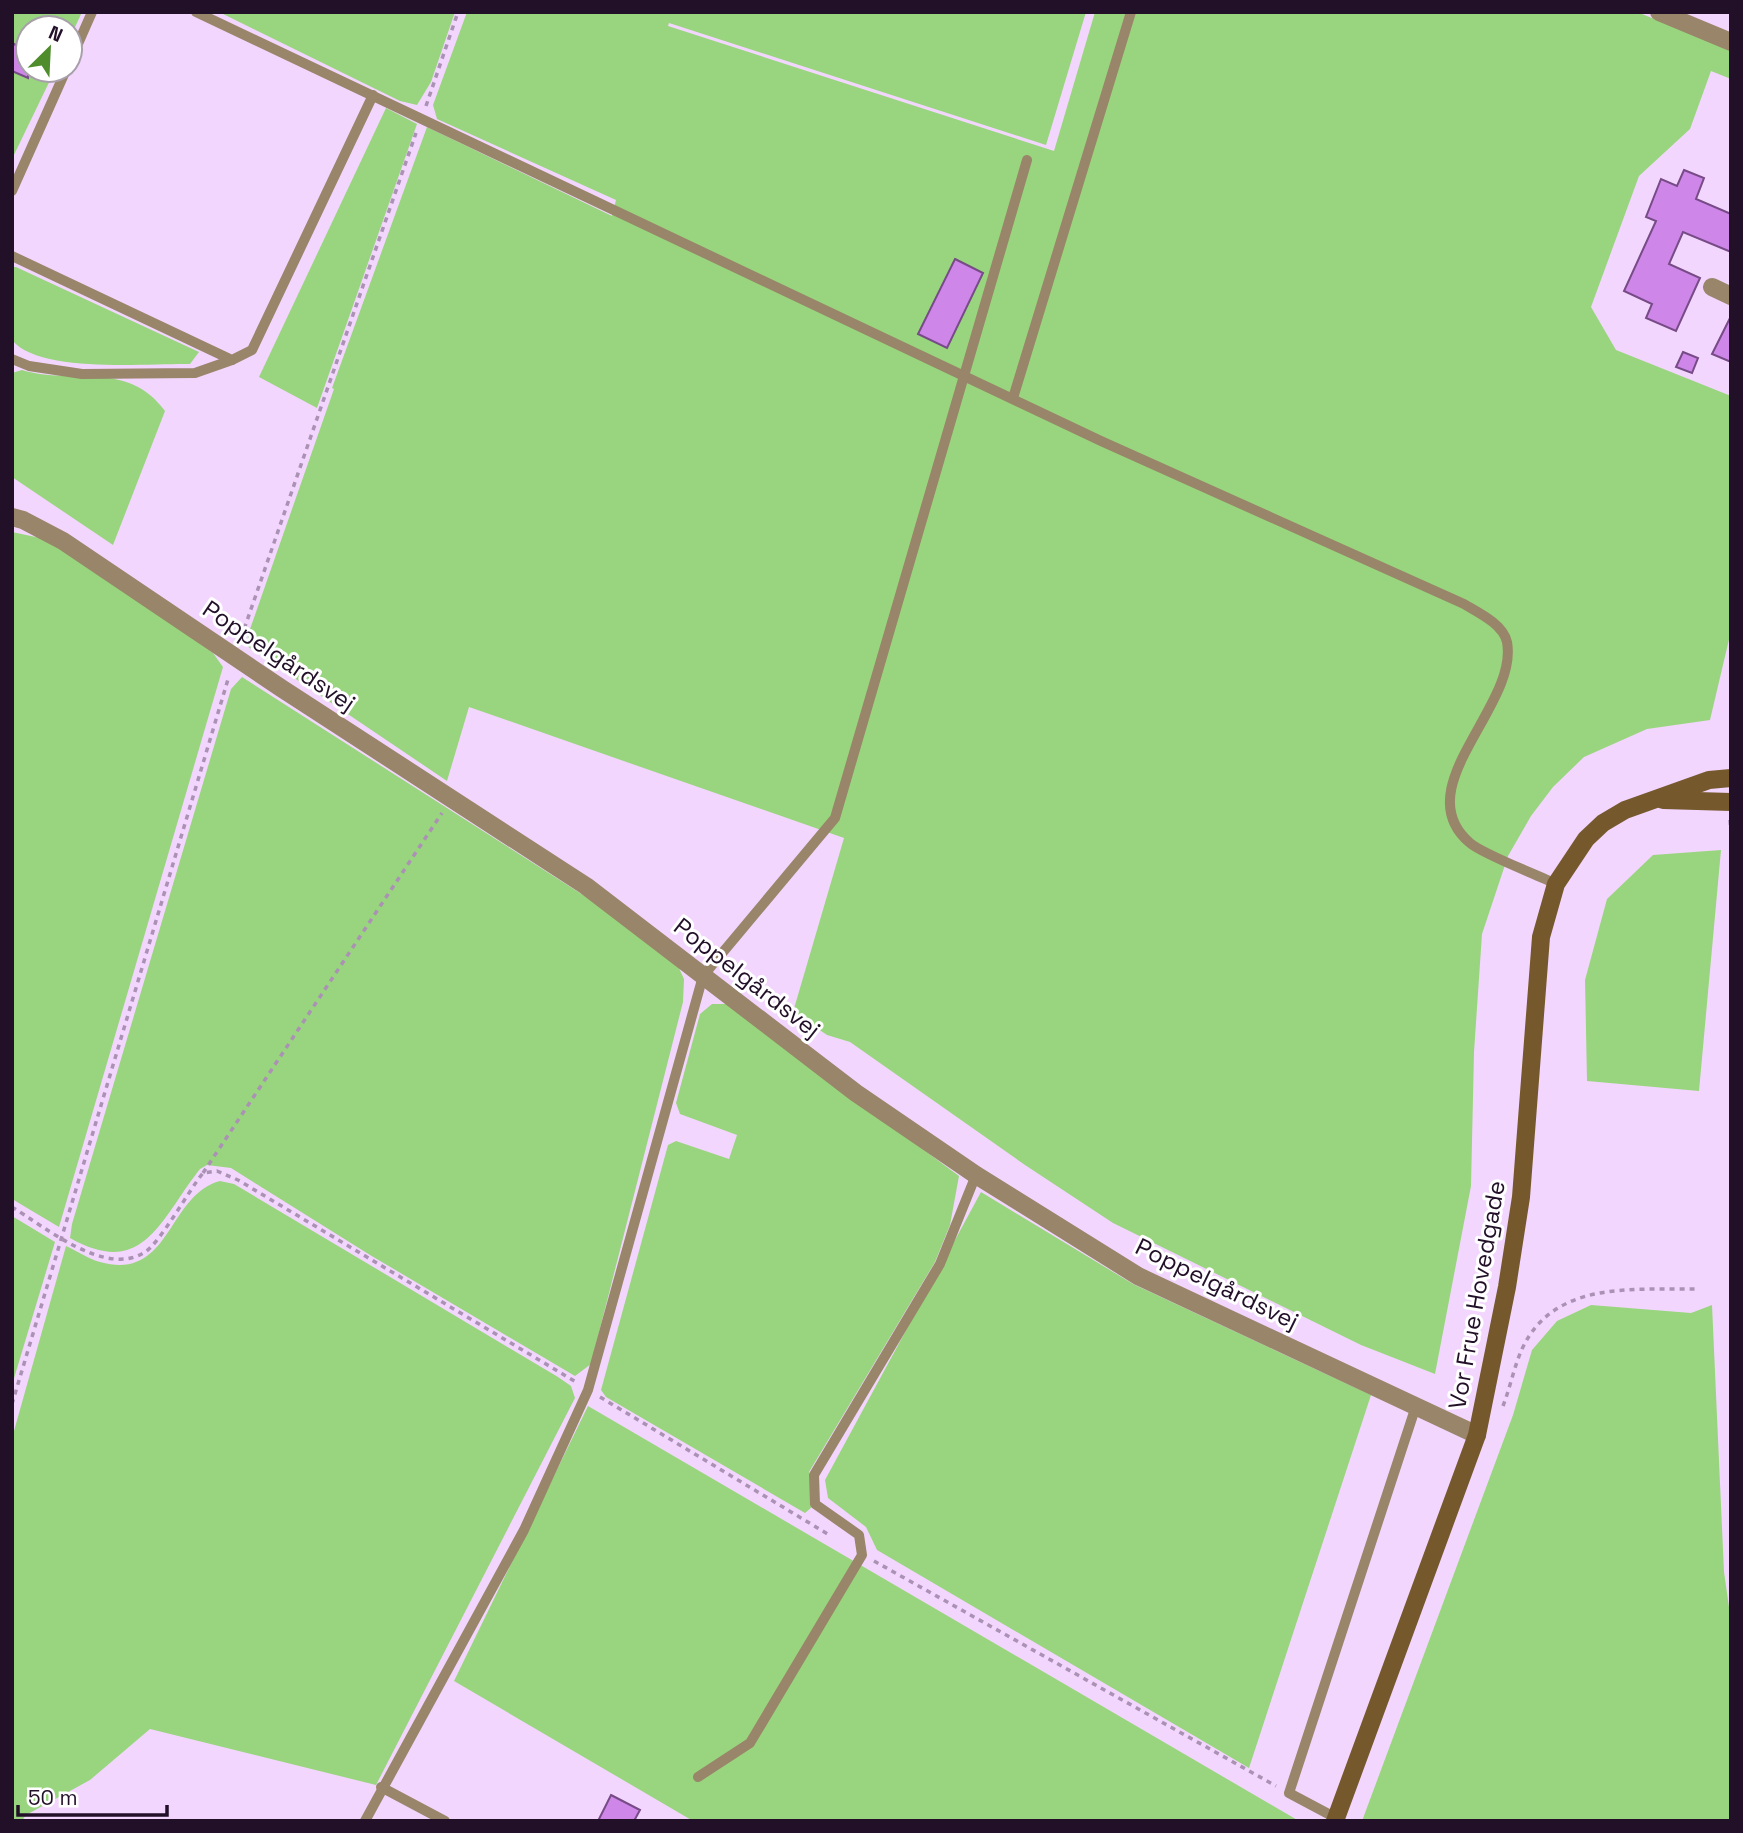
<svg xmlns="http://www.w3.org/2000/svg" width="1743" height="1833" font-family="'Space Grotesk',sans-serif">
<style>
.green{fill:#99d57e}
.building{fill:#ce86e9;stroke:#764b86;stroke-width:2}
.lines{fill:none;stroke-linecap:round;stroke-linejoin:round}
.path{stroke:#ab92b5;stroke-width:3.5;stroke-dasharray:5 5;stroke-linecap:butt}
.lane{stroke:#998569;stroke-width:10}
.street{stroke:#998569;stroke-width:18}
.secondary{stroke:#75592d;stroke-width:18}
.labels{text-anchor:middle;stroke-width:6;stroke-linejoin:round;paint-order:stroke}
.street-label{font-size:24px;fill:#221029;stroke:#fff}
</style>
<rect width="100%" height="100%" fill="#f3d6fe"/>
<g class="green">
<path d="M12,12H82L70,38V28H28V70H55L12,159Z"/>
<path d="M219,12H455L431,82L417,105L400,101Z"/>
<path d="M467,12H1086L1046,145L669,23L668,26L1054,151L1095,12H1637L1731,50V79L1711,71L1690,129L1639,176L1591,307L1616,350L1731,396V631L1710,720L1647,729L1584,757L1553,787L1531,816L1508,856L1482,934L1474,1052L1471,1186L1435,1374L1361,1345L1113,1223L1025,1165L850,1042L827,1035L793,1012L844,838L469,707L447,781L247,646L249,632L334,389L332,388L427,127L612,216L616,200L437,119L433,105Z"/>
<path d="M386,108L417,124L317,408L259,377Z"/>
<path d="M12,267H16L199,352L190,364C149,363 39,374 12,340Z"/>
<path d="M22,370C75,386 127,359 165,411L113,545L12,477V373Z"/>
<path d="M12,532L45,539L65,548L213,653L223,667L59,1227L12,1199Z"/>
<path d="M242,677L619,918L678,966L684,979L683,1002L591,1364L575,1376L370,1255L231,1168L207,1165L200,1169C161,1218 144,1280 70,1238L72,1224L231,689Z"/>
<path d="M1721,850L1699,1091L1587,1081L1585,980L1607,899L1653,855Z"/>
<path d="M712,1004H727L959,1176L950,1225L935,1262L809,1472L812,1507L805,1513L606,1397L601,1390L668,1145L676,1141L729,1159L737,1135L680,1114L676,1103L700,1014Z"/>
<path d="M220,1181L234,1184L558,1377L571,1386L575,1398L376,1785L150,1729L90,1780L26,1815L22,1821H12V1438L66,1246C77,1251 89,1259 100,1262C171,1282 167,1195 220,1181Z"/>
<path d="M981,1192L1133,1284L1371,1395L1249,1768L877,1550L866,1527L828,1498L825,1480Z"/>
<path d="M12,1216L55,1242L12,1385Z"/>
<path d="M1591,1305L1691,1313L1712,1305L1724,1572L1731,1621V1821H1362L1513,1415L1532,1350L1557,1321Z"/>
<path d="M588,1406L1299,1821H693L454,1681Z"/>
</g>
<g class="building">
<path d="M12,43L28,51V78L12,71Z"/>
<path d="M1684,170L1704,178L1696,199L1731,214V252L1683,232L1669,264L1700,278L1676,331L1646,318L1652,304L1624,291L1656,221L1646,217L1661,179L1677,186Z"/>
<path d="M955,259L983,273L947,348L918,334Z"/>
<path d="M1731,316V362L1712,354Z"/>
<path d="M1683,352L1698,358L1692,373L1676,367Z"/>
<path d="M611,1795L640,1810L634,1821H598Z"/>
</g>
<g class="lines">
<g class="path">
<path d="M426,106L458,12"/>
<path d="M241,638L416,133"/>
<path d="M1730,820L1731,834"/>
<path d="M203,1173L442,813"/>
<path d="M12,1207C45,1227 106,1278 145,1252C160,1243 189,1190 203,1173L217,1171L238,1180L576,1382"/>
<path d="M600,1397L831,1536"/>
<path d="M12,1404L229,676"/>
<path d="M1503,1406C1510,1388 1514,1367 1522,1349C1554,1280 1633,1290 1696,1289"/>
<path d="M874,1561L1276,1786"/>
</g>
<g class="lane">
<path d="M196,12L1101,441L1464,604C1479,613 1503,624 1507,642C1519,706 1405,788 1470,843C1484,855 1536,874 1556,884"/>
<path d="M70,62L92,12"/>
<path d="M12,191L66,70"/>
<path d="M12,256L232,360L252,350L373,95"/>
<path d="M12,359L29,366L82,374L195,373L232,360"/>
<path d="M1013,398L1131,12"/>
<path d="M698,1777L750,1743L862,1555L859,1535L815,1504L814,1475L940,1264L976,1175"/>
<path d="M381,1787L445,1821"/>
<path d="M1336,1818L1289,1793L1416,1406"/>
<path d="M365,1821L524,1530L588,1390L703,976L835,818L1027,160"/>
</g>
<g class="street">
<path d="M1659,12L1731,42"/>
<path d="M1712,287L1731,296"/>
<path d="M12,517L23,520L63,541L281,688L586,886L856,1093L976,1175L1138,1276L1477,1435"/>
</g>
<g class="secondary">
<path d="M1663,800L1731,802"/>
<path d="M1335,1821L1477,1435L1507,1287L1521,1197L1541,937L1556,884L1586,839L1603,823L1625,810L1709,780L1731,778"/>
</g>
</g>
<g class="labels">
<g class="street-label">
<text transform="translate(279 656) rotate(34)" y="8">Poppelgårdsvej</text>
<text transform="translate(747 978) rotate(38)" y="8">Poppelgårdsvej</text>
<text transform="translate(1217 1284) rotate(26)" y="8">Poppelgårdsvej</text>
<text transform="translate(1477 1295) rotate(-80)" y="8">Vor Frue Hovedgade</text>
</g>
</g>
<rect width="1743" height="1833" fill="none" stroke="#221029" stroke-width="28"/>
<g transform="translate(49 49) rotate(24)"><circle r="33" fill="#ffffff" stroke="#a79fa9" stroke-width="2"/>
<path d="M0-5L12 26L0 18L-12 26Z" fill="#4e8c2c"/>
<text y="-10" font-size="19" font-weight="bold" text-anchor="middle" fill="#221029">N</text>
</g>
<path d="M18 1805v10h149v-10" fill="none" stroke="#221029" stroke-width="3.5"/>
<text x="28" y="1805" font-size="21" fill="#221029" stroke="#ffffff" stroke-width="5" paint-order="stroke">50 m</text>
</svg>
